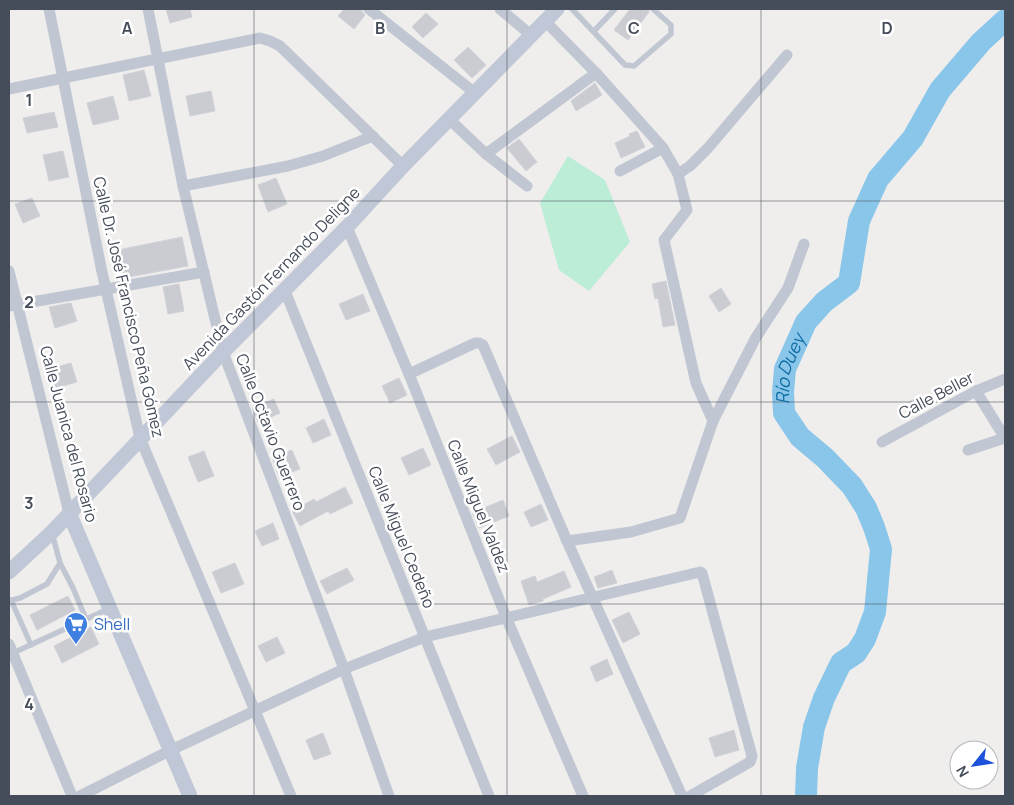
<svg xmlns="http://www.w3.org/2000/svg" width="1014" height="805" font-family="Manrope,sans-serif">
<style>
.green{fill:#bcedd7}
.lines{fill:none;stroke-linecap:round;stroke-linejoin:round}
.river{stroke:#8ac6e9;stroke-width:22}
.building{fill:#caccd2;stroke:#d1d2d9}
.lane{stroke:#c1c7d2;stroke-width:5.5}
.street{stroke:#c1c7d2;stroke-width:11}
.secondary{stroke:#c0c7d6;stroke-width:15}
.grid{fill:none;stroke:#464d5a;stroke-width:1;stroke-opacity:0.55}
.labels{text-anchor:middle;stroke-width:5;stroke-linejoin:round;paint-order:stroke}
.street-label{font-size:16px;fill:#464d5a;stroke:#fff}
.shop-label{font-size:16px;fill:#366cbe;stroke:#fff;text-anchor:start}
.water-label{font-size:18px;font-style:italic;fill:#0f6da4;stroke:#fff}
.grid-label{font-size:16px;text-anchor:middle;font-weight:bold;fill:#464d5a;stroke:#fff;stroke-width:5;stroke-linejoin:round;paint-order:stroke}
</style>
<rect width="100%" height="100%" fill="#f0eeed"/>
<path class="green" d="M568,156L605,180L630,242L589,291L559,270L540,203Z"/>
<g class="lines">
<path class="river" id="s1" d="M806,796L807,768L814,727L824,698L841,663L856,653L865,639L875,612L881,549L874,527L866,508L852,486L825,458L800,437L784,413L783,392L785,369L806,322L824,302L849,283L859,221L878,179L913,138L940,90L981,42L1005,20"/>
</g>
<g class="building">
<path d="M166,9H190L192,17L170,23Z"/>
<path d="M344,9H360L365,15L354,29L338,16Z"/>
<path d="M630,9H648L649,12L628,40L614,30Z"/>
<path d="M426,13L438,24L423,38L412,27Z"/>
<path d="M468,47L486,65L472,78L454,60Z"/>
<path d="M144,70L151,96L129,101L123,75Z"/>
<path d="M595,83L602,95L576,111L571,101Z"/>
<path d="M211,91L215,111L190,116L186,96Z"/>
<path d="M113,96L119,119L93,125L87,103Z"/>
<path d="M54,112L58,127L27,133L23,118Z"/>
<path d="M637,131L645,147L621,158L615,143L630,136L629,134Z"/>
<path d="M519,139L537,162L526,171L507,148Z"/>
<path d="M63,151L69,177L49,181L43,155Z"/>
<path d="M276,178L287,204L268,212L258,185Z"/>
<path d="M32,198L40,216L23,223L15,204Z"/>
<path d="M182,237L188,266L123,278L118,250Z"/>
<path d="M666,281L675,325L663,327L658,298L655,299L652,284Z"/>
<path d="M179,284L184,311L168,314L163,287Z"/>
<path d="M721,288L731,304L719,312L709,296Z"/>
<path d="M363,294L370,311L346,320L339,304Z"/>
<path d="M71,303L77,321L55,328L49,307Z"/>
<path d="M71,363L77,382L56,388L50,369Z"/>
<path d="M399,378L407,395L390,403L382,386Z"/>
<path d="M922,395L927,403L914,410L909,402Z"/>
<path d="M274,399L280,413L258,423L252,408Z"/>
<path d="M324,419L331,435L313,443L306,428Z"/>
<path d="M512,436L520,452L496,465L487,449Z"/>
<path d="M423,448L431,465L409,475L401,458Z"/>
<path d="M292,450L300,469L279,477L272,458Z"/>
<path d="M204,451L214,476L198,482L188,457Z"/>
<path d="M345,487L353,503L330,514L328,511L300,526L292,511L314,499L316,502Z"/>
<path d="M503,500L509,516L479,528L472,513Z"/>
<path d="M541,504L548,520L531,527L524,512Z"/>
<path d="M273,523L279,539L262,546L255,531Z"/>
<path d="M235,563L244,584L221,593L212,572Z"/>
<path d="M347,568L354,580L327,594L320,581Z"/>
<path d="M612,570L617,583L598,588L594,577Z"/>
<path d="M564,571L571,587L543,599V601L529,605L521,581L535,576L537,582Z"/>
<path d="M68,596L75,610L37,630L30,615Z"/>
<path d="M629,612L640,634L623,643L612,620Z"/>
<path d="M91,627L99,644L62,663L54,646Z"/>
<path d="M277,637L285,653L266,662L258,646Z"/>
<path d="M607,659L613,674L596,682L590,667Z"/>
<path d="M734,730L739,750L715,757L709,738Z"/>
<path d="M323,733L331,754L314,760L306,740Z"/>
</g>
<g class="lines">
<g class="lane">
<path d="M572,9L625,65L634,66L671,34V25L653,9"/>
<path d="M594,31L615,9"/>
<path d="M60,563L73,588L86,619"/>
<path d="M11,600L31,645"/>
<path d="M9,601L20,598L47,584L60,563L52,533"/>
<path d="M13,653L108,609"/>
</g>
<g class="street">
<path d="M49,9L102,272L140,438L291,796"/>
<path d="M148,9L183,186L223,352L344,669L389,796"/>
<path d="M369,9L475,93"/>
<path d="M500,9L531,35"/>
<path d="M545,21L596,73L663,148L678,174L687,210L664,240L696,383L713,421"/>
<path d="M9,89L260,38L270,41L280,46L403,166"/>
<path d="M449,119L486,154L527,186"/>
<path d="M486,154L596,73"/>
<path d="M620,171L663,148"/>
<path d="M678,174L690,166L708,148L787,55"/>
<path d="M183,186L288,166L323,156L373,136"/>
<path d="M347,227L409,374L506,617L583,796"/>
<path d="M9,271L69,513"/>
<path d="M285,291L489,796"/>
<path d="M9,306L204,272"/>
<path d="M409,374L475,343H479L483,345L567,541L682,796"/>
<path d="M976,391L1005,438"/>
<path d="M882,442L976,391L1005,379"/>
<path d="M968,450L1005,438"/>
<path d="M567,541L631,532L680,518L713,421L755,339L788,288L804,244"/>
<path d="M9,644L72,796"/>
<path d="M80,796L169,751L344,669L425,637L700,572L702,573L752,756L750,762L690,796"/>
</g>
<g class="secondary">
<path d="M69,513L190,796"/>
<path d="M9,572L52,532L223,352L347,227L403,166L557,9"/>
</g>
</g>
<path class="grid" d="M254,9V796M507,9V796M761,9V796M9,201H1005M9,402H1005M9,604H1005"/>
<defs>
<g id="supermarket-pin" transform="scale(1.25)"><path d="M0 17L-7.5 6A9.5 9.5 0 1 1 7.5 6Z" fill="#3f7fe0" stroke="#fff"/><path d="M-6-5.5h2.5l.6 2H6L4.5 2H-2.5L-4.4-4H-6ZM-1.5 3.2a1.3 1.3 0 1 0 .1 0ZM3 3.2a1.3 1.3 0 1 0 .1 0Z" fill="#fff"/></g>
</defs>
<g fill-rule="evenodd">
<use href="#supermarket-pin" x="76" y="624"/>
</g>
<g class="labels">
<g class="street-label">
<text transform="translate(271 278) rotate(-46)" y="6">Avenida Gastón Fernando Deligne</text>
<text transform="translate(129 307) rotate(77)" y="6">Calle Dr. José Francisco Peña Gómez</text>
<text transform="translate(936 395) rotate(-28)" y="6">Calle Beller</text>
<text transform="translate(271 432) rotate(69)" y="6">Calle Octavio Guerrero</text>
<text transform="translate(69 434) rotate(75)" y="6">Calle Juanica del Rosario</text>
<text transform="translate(479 506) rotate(68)" y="6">Calle Miguel Valdez</text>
<text transform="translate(402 537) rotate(68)" y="6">Calle Miguel Cedeño</text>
</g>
<g class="shop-label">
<text x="94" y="630">Shell</text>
</g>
<g class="water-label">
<text dy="6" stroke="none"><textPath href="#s1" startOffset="481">Río Duey</textPath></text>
</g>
</g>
<g class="grid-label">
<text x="127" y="34">A</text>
<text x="380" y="34">B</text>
<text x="634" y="34">C</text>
<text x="887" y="34">D</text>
<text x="29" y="106">1</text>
<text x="29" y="308">2</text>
<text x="29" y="509">3</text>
<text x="29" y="710">4</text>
</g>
<rect width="1014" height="805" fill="none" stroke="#464d5a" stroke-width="20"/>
<g transform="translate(974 765) rotate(240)"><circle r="24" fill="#ffffff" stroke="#b5b8bd"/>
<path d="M0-4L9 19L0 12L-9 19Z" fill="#1d51da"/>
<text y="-8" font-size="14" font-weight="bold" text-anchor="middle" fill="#464d5a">N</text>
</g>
</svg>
